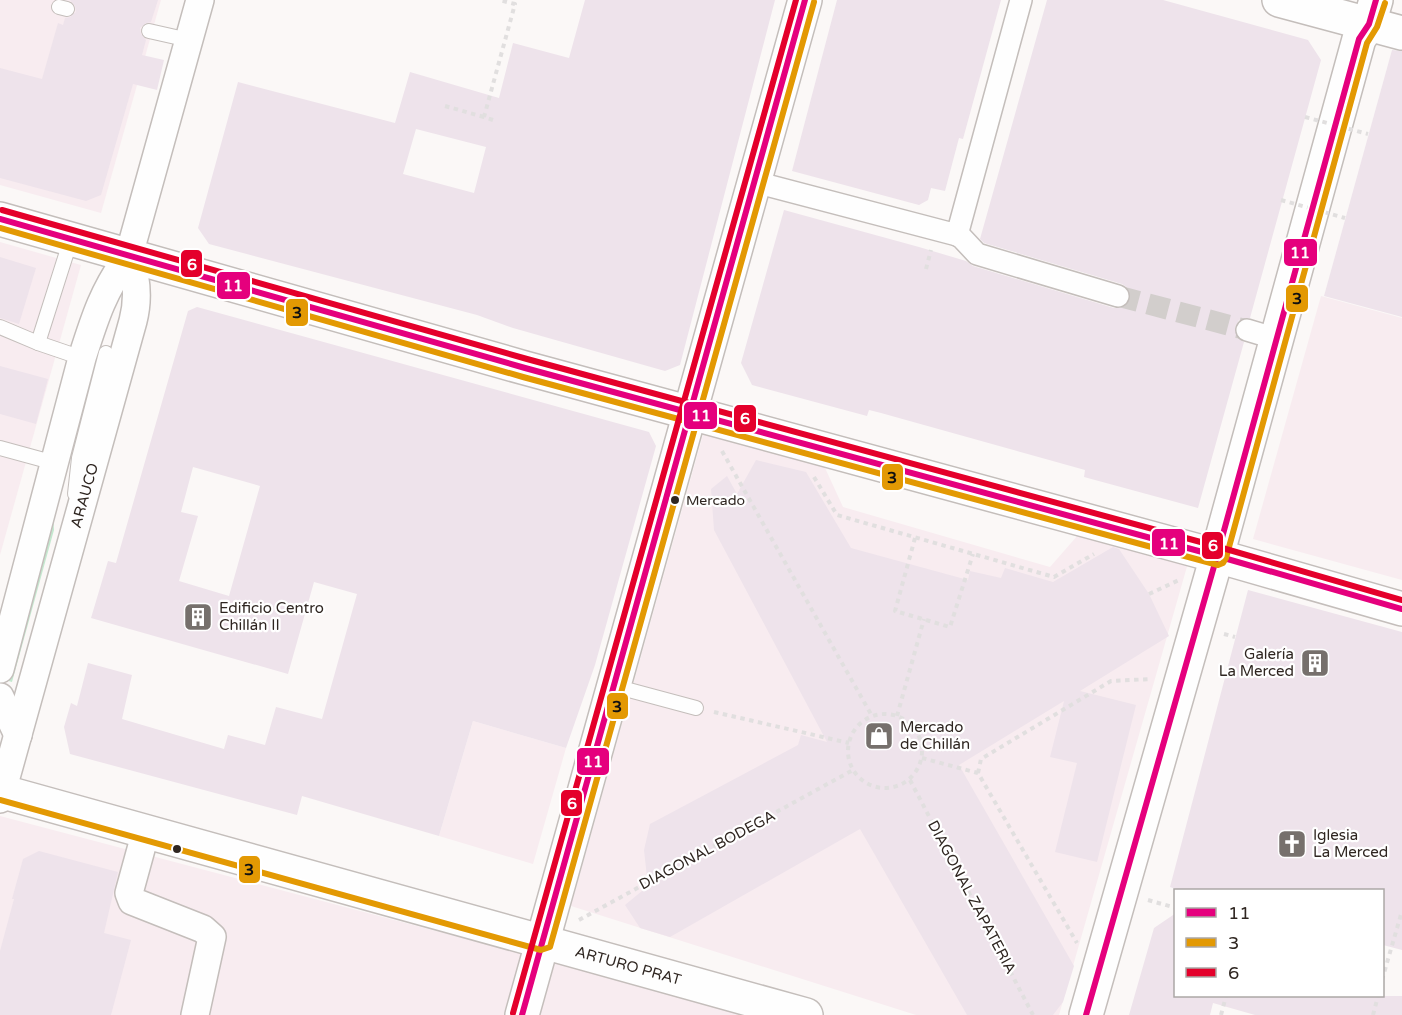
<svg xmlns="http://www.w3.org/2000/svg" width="1402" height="1015" font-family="'Varela Round',sans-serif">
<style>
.commercial{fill:#f8ecf0}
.green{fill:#c4e8cf}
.building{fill:#eee3eb;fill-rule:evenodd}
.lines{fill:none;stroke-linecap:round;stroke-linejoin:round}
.pedestrian-tunnel{stroke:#d2cecc;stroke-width:21;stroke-dasharray:21 10;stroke-linecap:butt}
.service-casing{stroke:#c4bebb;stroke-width:16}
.pedestrian-casing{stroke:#c4bebb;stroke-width:24}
.minor-casing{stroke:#c4bebb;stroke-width:30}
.tertiary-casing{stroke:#c4bebb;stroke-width:36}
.path{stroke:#e1dfdf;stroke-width:4;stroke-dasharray:4.5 4.5;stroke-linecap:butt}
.service{stroke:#fefefe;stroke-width:14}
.pedestrian{stroke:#fefefe;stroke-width:21}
.minor{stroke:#fefefe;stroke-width:27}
.tertiary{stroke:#fefefe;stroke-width:33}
.path-bridge{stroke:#e1dfdf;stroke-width:4;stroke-dasharray:4.5 4.5;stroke-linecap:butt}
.bus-1-casing{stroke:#fff;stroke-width:10}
.bus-2-casing{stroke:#fff;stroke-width:10}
.bus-3-casing{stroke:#fff;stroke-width:10}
.bus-1{stroke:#e5007d;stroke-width:6}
.bus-2{stroke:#e39903;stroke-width:6}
.bus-3{stroke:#e4002b;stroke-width:6}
.bus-dot{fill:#2f2621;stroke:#fff;stroke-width:2}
.labels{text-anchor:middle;stroke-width:4.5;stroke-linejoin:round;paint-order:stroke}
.bus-label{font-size:14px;fill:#2f2621;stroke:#fff;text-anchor:start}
.street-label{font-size:15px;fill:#2f2621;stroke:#fff}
.poi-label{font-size:15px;fill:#2f2621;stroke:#fff;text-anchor:start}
.line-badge{stroke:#fff;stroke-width:2}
.badge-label{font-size:16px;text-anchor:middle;font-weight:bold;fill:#fff}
.pale-badge-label{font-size:16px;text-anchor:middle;font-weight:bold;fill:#111}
</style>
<rect width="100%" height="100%" fill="#fbf8f7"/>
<g class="commercial">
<path d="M0,0H161L101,213L0,185Z"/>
<path d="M0,242L81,265L0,555Z"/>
<path d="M1321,296L1402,318V580L1253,539Z"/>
<path d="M706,424L820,457L843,507L1050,567L1085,527L1190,556L1059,1015H916L571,906Z"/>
<path d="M473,721L566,748L533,864L439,836Z"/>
<path d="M0,816L754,1015H0Z"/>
</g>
<path class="green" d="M52,495L54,530L12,682L5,680Z"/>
<g class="building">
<path d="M70,0H158L151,22L146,23L140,28L141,34L146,40L142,55L164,60L157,90L133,84L101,195L86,201L0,178V68L42,79L58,23L63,25L65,18L70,17L76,12L75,6Z"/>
<path d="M585,0H775L680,365L665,371L513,328L477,315L209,244L198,228L238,82L395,123L410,72L499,98L513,43L569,58ZM416,129L486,147L474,193L403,174Z"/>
<path d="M837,0H1001L963,139L959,138L945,191L931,188L928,200L919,205L792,171Z"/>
<path d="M1047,0H1163L1308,40L1321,60L1250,318L1239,320L1235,327L1237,338L1244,342L1198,508L1084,477L1085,470L881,413L869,410L867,416L752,385L741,363L784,210L919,247L966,261L973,266L1114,308H1122L1127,305L1130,294L1128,288L1122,284L984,243L980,239Z"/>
<path d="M1392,50L1402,51V317L1324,296Z"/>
<path d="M0,257L36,268L19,324L0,318Z"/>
<path d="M197,307L649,432L656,446L595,665L566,748L473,721L439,836L302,796L297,815L70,754L64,727L71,703L77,706L88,663L132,675L122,719L224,749L228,735L265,745L276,707L322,719L357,594L314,582L288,674L91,618L108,561L116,563L188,311ZM193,467L260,486L229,596L179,581L198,516L181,512Z"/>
<path d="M0,366L48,379L36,424L0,414Z"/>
<path d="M756,460L806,472L851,548L968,580L970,571L1001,578L1005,568L1053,582L1113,547L1119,549L1149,594L1169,636L1080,691L1136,705L1097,862L1055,852L1077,763L1050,757L1064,701L959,765L1074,966L1063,1002L1053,1015H967L860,829L670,937L640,928L625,905L648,886L644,850L650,824L798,745L801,735L827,742L714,530L711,489L727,476L737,494Z"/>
<path d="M1248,590L1402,632V950L1383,945V891H1181L1170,887Z"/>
<path d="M39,851L118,872L104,933L131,940L111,1015H0V951L14,899H12L23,859Z"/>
<path d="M1176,913V996H1402V1015H1255L1213,1003L1210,1015H1129L1154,928Z"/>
</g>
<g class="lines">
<path class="pedestrian-tunnel" d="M1118,296L1247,330"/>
<g class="service-casing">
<g id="service">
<path d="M59,7L67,9"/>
<path d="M149,31L189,40"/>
<path d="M71,239L38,343L82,358"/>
<path d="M0,327L38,343"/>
<path d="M0,448L55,463"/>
<path d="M75,494L79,458L106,353"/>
<path d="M614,686L696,708"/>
</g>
</g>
<g class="pedestrian-casing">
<g id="pedestrian">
<path d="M755,182L957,235L1021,0"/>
<path d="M957,235L962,238L977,254L1118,296"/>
<path d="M1247,330L1277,339"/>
</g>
</g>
<g class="minor-casing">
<g id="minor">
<path d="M0,669L82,358C95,317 103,291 129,255L200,0"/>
<path d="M0,697L18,735"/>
<path id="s1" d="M0,799L133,321C139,298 137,278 129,255"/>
<path d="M146,831L129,893L132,901L203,929L212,937L195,1015"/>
</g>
</g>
<g class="tertiary-casing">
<g id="tertiary">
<path d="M1279,0L1402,33"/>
<path d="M0,219L525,368L1217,556L1402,609"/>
<path id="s2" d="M0,791L806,1015"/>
<path d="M522,1015L805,0"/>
<path d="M1086,1015L1217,556L1359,39L1369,24L1376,0"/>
</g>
</g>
<g class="path">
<path d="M445,106L484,117"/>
<path d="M493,120L484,117L515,4L499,0"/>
<path d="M926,269L931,250"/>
<path d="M722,451L872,716"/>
<path d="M814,477L837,515L1054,577L1094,554"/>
<path d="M915,538L895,611L950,627L973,554"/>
<path d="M1149,594L1179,580"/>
<path d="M1224,634L1235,637"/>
<path d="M714,712L849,743"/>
<circle cx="885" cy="751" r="37"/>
<path d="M897,716L924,619"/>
<path d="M918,733L924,728"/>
<path d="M922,758L978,773L1077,943"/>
<path d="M978,773L981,759L1111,681L1151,679"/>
<path d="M910,780L1033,1015"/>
<path d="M1148,900L1176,908"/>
<path d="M579,920L853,770"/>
<path d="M1382,980L1402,911"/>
<path d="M1221,1015L1226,996"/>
<path d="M1373,1015L1378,996"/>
</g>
<use href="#service" class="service"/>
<use href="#pedestrian" class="pedestrian"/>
<use href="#minor" class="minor"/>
<use href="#tertiary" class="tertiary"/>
<g class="path-bridge">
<path d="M1305,117L1368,134"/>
<path d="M1281,200L1345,218"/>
</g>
<g class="bus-1-casing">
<g id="bus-1">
<path d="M0,219L525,368L1217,556L1402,609"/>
<path d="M522,1015L805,0"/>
<path d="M1086,1015L1217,556L1359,39L1369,24L1376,0"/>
</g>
</g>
<g class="bus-2-casing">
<g id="bus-2">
<path d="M0,228L523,377L1218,565L1223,563L1226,558L1367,43L1377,27L1385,3"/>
<path d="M0,800L541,950L550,947L814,2"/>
</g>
</g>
<g class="bus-3-casing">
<g id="bus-3">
<path d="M2,210L527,359L1219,547L1402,600"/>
<path d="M513,1013L796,0"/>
</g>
</g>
<use href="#bus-1" class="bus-1"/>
<use href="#bus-2" class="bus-2"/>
<use href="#bus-3" class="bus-3"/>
</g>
<defs>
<g id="building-square" transform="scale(1.5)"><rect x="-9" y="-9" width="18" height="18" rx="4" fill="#76706c" stroke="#fff"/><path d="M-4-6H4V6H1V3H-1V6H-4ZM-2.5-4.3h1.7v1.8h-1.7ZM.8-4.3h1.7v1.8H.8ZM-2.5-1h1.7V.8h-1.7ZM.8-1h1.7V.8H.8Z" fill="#fff"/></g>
<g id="shop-square" transform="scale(1.5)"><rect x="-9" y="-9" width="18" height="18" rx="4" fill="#76706c" stroke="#fff"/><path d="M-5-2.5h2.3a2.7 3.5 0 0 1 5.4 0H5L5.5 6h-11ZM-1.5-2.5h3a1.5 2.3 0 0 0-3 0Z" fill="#fff"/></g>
<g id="church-square" transform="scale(1.5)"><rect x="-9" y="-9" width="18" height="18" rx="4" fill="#76706c" stroke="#fff"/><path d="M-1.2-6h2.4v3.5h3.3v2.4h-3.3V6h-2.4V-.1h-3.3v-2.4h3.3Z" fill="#fff"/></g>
</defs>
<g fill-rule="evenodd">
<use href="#building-square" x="198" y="617"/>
<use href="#building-square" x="1315" y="663"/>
<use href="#shop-square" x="879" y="736"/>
<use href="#church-square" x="1292" y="844"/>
</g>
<g class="bus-dot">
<circle cx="675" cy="500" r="5"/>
<circle cx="177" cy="849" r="5"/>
</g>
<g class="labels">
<g class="bus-label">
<text x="686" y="505">Mercado</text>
</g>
<g class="street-label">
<text dy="5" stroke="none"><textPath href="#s1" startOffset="315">ARAUCO</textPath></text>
<text transform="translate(707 850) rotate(-28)" y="5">DIAGONAL BODEGA</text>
<text transform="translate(972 897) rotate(62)" y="5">DIAGONAL ZAPATERIA</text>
<text dy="5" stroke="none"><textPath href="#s2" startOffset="652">ARTURO PRAT</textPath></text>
</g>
<g class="poi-label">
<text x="219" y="613">Edificio Centro<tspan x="219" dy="17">Chillán II</tspan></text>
<text x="1294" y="659" text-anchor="end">Galería<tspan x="1294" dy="17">La Merced</tspan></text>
<text x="900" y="732">Mercado<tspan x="900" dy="17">de Chillán</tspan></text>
<text x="1313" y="840">Iglesia<tspan x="1313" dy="17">La Merced</tspan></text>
</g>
</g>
<g class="line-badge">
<rect x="1283" y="238" width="35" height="29" rx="6" fill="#e5007d"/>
<rect x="180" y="249" width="23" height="29" rx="6" fill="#e4002b"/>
<rect x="216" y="271" width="35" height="29" rx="6" fill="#e5007d"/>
<rect x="1285" y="284" width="24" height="29" rx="6" fill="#e39903"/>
<rect x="285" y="298" width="24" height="29" rx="6" fill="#e39903"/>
<rect x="683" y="401" width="35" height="29" rx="6" fill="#e5007d"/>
<rect x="733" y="404" width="24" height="29" rx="6" fill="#e4002b"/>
<rect x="881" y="463" width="23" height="28" rx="6" fill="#e39903"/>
<rect x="1151" y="528" width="35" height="29" rx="6" fill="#e5007d"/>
<rect x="1201" y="531" width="23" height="29" rx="6" fill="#e4002b"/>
<rect x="606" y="692" width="23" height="28" rx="6" fill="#e39903"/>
<rect x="576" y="747" width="34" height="29" rx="6" fill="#e5007d"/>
<rect x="560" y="789" width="23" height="28" rx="6" fill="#e4002b"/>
<rect x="238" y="855" width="23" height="29" rx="6" fill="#e39903"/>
</g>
<g class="badge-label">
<text x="1300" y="258">11</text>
<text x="192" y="270">6</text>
<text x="233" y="291">11</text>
<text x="701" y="421">11</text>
<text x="745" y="424">6</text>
<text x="1169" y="549">11</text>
<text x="1213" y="551">6</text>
<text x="593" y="767">11</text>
<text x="572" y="809">6</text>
</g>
<g class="pale-badge-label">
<text x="1297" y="304">3</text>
<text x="297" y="318">3</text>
<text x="892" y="483">3</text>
<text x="617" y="712">3</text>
<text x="249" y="875">3</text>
</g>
<rect x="1174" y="889" width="210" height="108" fill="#ffffff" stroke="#aca8a6" stroke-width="1.5"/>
<rect x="1186" y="908" width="30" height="9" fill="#e5007d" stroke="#aca8a6" stroke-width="1.5"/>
<text x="1228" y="919" font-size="18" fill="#2f2621">11</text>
<rect x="1186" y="938" width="30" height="9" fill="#e39903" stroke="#aca8a6" stroke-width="1.5"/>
<text x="1228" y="949" font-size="18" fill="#2f2621">3</text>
<rect x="1186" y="968" width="30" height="9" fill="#e4002b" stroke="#aca8a6" stroke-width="1.5"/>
<text x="1228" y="979" font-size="18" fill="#2f2621">6</text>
</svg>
